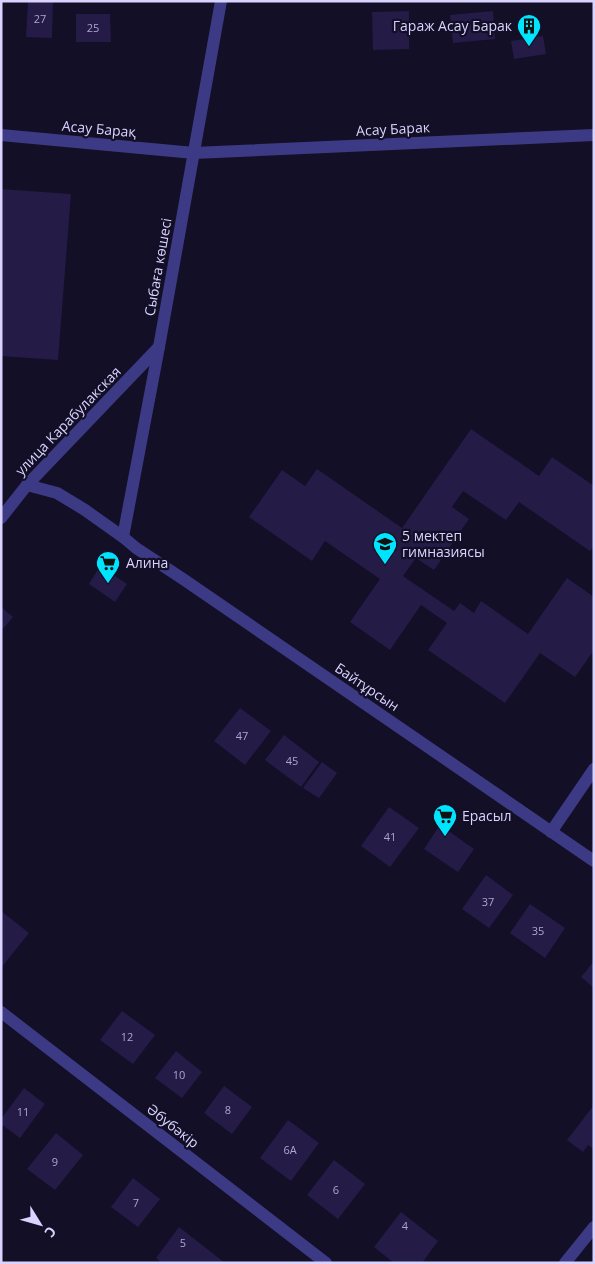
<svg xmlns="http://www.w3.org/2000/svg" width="595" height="1264" font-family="'Open Sans',sans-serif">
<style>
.building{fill:#241b47}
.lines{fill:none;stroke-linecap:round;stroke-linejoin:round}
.minor{stroke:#3d3a85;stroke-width:12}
.labels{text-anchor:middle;stroke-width:4.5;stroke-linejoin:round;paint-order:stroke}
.number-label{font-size:11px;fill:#aca6d1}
.poi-label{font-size:14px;fill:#d9d4ff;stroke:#130f26;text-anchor:start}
.street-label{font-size:14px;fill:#d9d4ff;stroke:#130f26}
</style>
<rect width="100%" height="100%" fill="#130f26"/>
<g class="building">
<path d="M28,1H53L52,38L26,37Z"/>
<path d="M409,11V49L373,50L372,12Z"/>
<path d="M493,11L495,39L453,43L450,15Z"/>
<path d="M76,14H110L111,42H76Z"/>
<path d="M543,36L546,54L514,59L511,41Z"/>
<path d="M1,189L71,194L58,360L1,356Z"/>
<path d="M471,429L539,476L552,457L594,486V546L590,551L519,502L506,520L463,491L452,507L469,519L434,570L416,558L403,576L454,611L460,603L474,613L481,601L528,634L567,578L594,597V650L575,677L540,653L505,703L428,650L447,623L421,605L390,650L350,622L380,579L325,541L312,561L249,517L282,470L305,486L317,469L402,528Z"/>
<path d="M100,566L127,584L115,602L89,584Z"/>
<path d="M1,607L13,617L1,631Z"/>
<path d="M240,708L271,731L245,765L214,741Z"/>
<path d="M284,735L319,762L301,787L265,760Z"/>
<path d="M322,762L337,773L319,798L303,788Z"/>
<path d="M389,807L419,828L390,867L361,846Z"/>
<path d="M440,825L474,849L458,872L424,849Z"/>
<path d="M486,875L513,895L489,928L462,909Z"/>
<path d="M530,904L565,928L545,958L510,933Z"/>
<path d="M1,911L29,933L1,968Z"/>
<path d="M594,961V988L581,977Z"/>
<path d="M122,1011L155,1035L133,1064L100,1040Z"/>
<path d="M176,1051L202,1072L182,1098L155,1078Z"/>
<path d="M224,1086L252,1107L232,1134L204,1113Z"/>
<path d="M24,1088L45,1104L20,1138L1,1124V1119Z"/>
<path d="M594,1105V1149L588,1145L583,1152L567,1140Z"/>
<path d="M288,1120L319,1143L291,1181L260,1158Z"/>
<path d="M56,1133L83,1155L55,1190L27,1169Z"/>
<path d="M334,1160L365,1184L338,1219L307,1195Z"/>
<path d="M133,1178L160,1199L138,1227L111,1207Z"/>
<path d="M401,1212L438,1241L422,1263H394L374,1247Z"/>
<path d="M179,1227L225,1263H162L156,1258Z"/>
</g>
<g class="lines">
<g class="minor">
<path d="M1,135L194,153L594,135"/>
<path d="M27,485L57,493L85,510L123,537L136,548L183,579L594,861"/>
<path d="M1,518L27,485L159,347"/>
<path d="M123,537L159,347L221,1"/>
<path d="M551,832L594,769"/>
<path d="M1,1012L326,1263"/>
<path d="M565,1263L594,1227"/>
</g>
</g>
<defs>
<g id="building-pin" transform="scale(1.25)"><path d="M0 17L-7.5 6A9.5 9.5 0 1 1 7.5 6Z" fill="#00e5ff" stroke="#130f26"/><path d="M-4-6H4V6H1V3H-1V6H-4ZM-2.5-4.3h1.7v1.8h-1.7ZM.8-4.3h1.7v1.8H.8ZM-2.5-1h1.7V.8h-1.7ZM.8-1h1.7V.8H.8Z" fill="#111"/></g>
<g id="school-pin" transform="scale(1.25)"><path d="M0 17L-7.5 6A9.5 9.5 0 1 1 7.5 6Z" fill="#00e5ff" stroke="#130f26"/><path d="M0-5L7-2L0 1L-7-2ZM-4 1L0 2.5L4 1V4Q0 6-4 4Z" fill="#111"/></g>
<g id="supermarket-pin" transform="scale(1.25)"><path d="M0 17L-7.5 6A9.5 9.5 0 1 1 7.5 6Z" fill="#00e5ff" stroke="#130f26"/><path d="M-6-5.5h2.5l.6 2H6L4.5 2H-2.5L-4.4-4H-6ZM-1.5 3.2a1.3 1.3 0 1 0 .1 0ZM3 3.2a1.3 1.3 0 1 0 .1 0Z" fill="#111"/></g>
</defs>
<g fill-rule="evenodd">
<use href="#building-pin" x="529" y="26"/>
<use href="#school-pin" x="385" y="544"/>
<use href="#supermarket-pin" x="108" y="563"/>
<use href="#supermarket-pin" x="445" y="816"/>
</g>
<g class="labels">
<g class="number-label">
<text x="40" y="23">27</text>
<text x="93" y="32">25</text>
<text x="242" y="740">47</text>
<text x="292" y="765">45</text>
<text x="390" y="841">41</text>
<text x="488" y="906">37</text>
<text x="538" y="935">35</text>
<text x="127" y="1041">12</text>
<text x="179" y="1079">10</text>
<text x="228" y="1114">8</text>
<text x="23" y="1116">11</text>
<text x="290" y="1154">6А</text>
<text x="55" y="1166">9</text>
<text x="336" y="1194">6</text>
<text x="136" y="1207">7</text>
<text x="405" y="1230">4</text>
<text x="183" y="1247">5</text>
</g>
<g class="poi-label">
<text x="512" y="31" text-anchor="end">Гараж Асау Барак</text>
<text x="402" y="541">5 мектеп<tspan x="402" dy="16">гимназиясы</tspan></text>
<text x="126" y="568">Алина</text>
<text x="462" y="821">Ерасыл</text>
</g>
<g class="street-label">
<text transform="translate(99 129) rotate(5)" y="5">Асау Барақ</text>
<text transform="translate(393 129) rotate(-3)" y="5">Асау Барак</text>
<text transform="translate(158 267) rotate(-80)" y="5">Сыбаға көшесі</text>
<text transform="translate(68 421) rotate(-46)" y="5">улица Карабулакская</text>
<text transform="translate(367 687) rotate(34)" y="5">Байтұрсын</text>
<text transform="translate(173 1126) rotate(38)" y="5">Әбубәкір</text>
</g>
</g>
<rect width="595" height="1264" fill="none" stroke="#d9d4ff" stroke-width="5"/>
<g transform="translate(40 1224) rotate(127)" stroke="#130f26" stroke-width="4" paint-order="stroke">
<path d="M0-4L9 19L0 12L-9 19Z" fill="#d9d4ff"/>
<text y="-8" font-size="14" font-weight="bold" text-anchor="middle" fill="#d9d4ff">С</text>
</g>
</svg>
